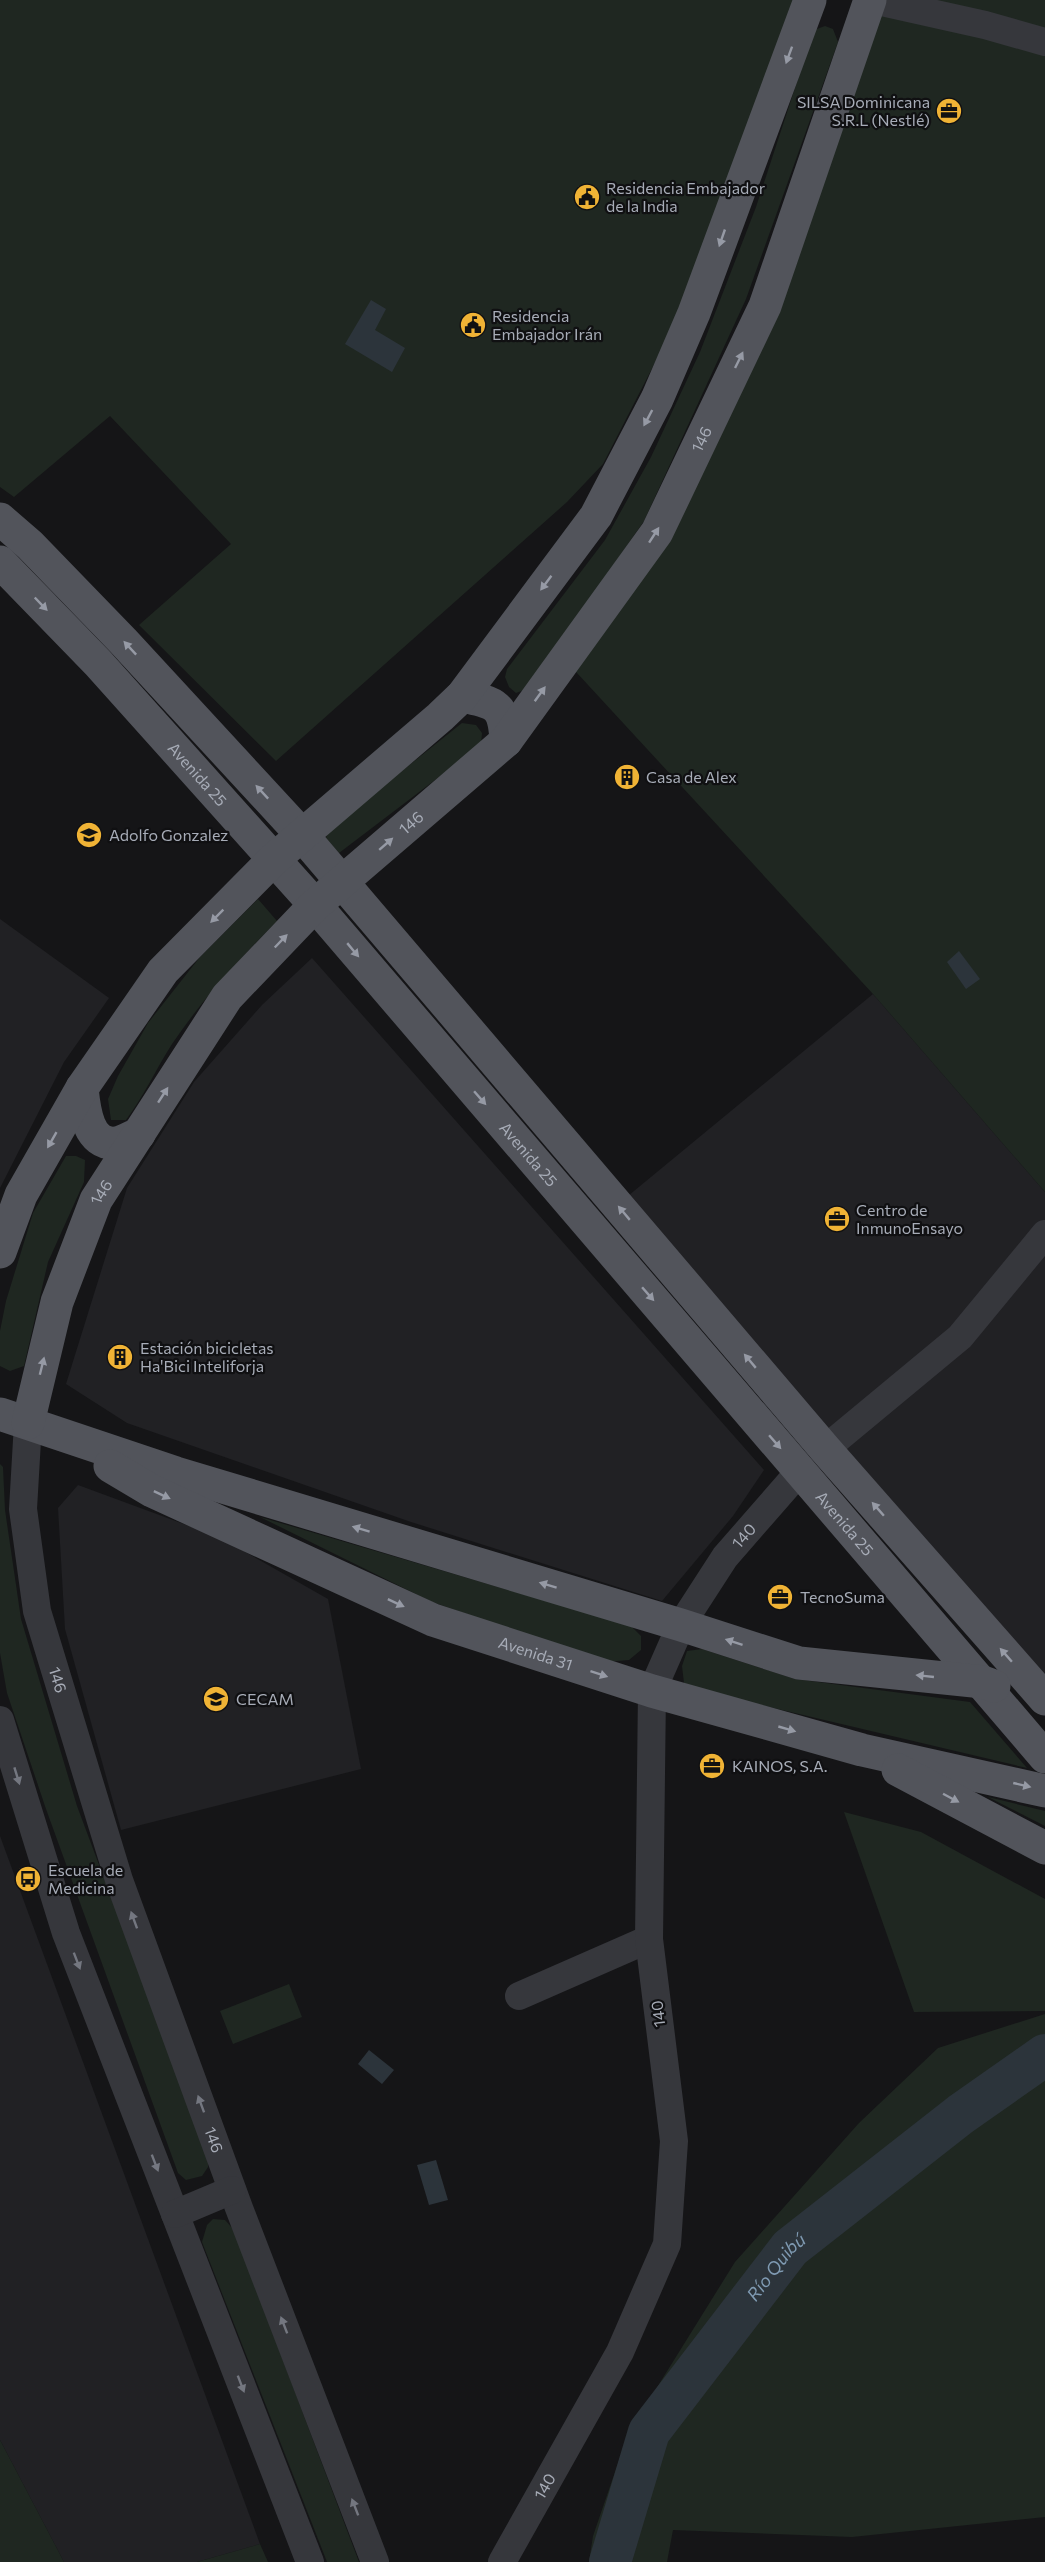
<svg xmlns="http://www.w3.org/2000/svg" width="1045" height="2562" font-family="Commissioner,sans-serif">
<style>
.built{fill:#212124}
.green{fill:#1f2721}
.water{fill:#2c343b}
.lines{fill:none;stroke-linecap:round;stroke-linejoin:round}
.river{stroke:#2c343b;stroke-width:42}
.minor{stroke:#36373c;stroke-width:28}
.major{stroke:#52545b;stroke-width:33}
.oneway{fill:#969aa5}
.oneway2{fill:#747780}
.labels{text-anchor:middle;stroke-width:4.5;stroke-linejoin:round;paint-order:stroke}
.poi-label{font-size:16px;fill:#a7acb7;stroke:#101012;text-anchor:start}
.street-label{font-size:16px;fill:#a7acb7;stroke:#101012}
.water-label{font-size:18px;font-style:italic;fill:#7f9ab2;stroke:#101012}
</style>
<rect width="100%" height="100%" fill="#151517"/>
<g class="built">
<path d="M0,919L109,998L64,1062L0,1188Z"/>
<path d="M312,958L764,1470L733,1516L662,1601L411,1522L127,1423L66,1384L127,1188L194,1082L262,1005Z"/>
<path d="M873,994L1045,1192V1699L617,1205Z"/>
<path d="M78,1485L219,1537L328,1599L361,1769L121,1830L65,1629L58,1508Z"/>
<path d="M0,1836L260,2544L197,2562H64L0,2440Z"/>
</g>
<g class="green">
<path d="M0,0H800L684,306L603,464L567,502L276,761L139,625L231,544L110,416L14,497L0,487Z"/>
<path d="M870,0H1045V1192L873,994L565,660L657,532Z"/>
<path d="M825,26L833,29L838,42L746,299L644,521L527,689L516,693L509,687L505,677L507,669L605,540L651,457L700,352L756,207L814,30Z"/>
<path d="M462,723L476,725L482,733L481,745L339,853L326,838L328,830Z"/>
<path d="M258,899L277,921C238,961 204,997 172,1044C156,1069 144,1096 126,1120H111L108,1099L118,1076L148,1023L200,957Z"/>
<path d="M66,1156H76L85,1160L84,1182L48,1262L24,1366L10,1371L0,1366V1331L6,1301L33,1213Z"/>
<path d="M0,1464L3,1467L5,1510L21,1619L77,1806L208,2156V2167L202,2176L186,2180L178,2173L46,1809L7,1693L0,1653Z"/>
<path d="M260,1517L631,1626L641,1636V1650L629,1660L606,1662L432,1602Z"/>
<path d="M702,1649L795,1679L970,1702L1027,1768L697,1690L684,1683L682,1666L687,1651Z"/>
<path d="M988,1797L1045,1811V1826Z"/>
<path d="M844,1812L921,1832L1045,1899V2011L914,2012Z"/>
<path d="M289,1984L302,2017L233,2044L220,2011Z"/>
<path d="M1045,2014V2517L852,2537L673,2530L667,2562H589L593,2536L628,2434L735,2262L859,2123L938,2048Z"/>
<path d="M213,2219L225,2220L234,2230L359,2562H327L202,2242L207,2225Z"/>
<path d="M0,2440L64,2562H0Z"/>
<path d="M260,2544L268,2562H197Z"/>
</g>
<g class="water">
<path d="M371,300L386,309L375,330L405,348L392,372L345,344Z"/>
<path d="M959,951L980,979L966,989L947,962Z"/>
<path d="M369,2050L394,2070L382,2084L358,2064Z"/>
<path d="M436,2160L448,2200L429,2205L417,2165Z"/>
</g>
<g class="lines">
<path class="river" id="s1" d="M610,2562L649,2432L790,2248L961,2114L1045,2055"/>
<g class="minor">
<path d="M873,0L985,25L1045,42"/>
<path id="s2" d="M28,1423L23,1509L37,1611L119,1880L239,2208L375,2562"/>
<path d="M825,1449L960,1337L1045,1234"/>
<path d="M0,1720L66,1933L310,2562"/>
<path d="M519,1996L649,1939"/>
<path d="M175,2214L232,2190"/>
<path id="s3" d="M502,2562L620,2352L667,2244L674,2141L649,1939L652,1691L681,1625L725,1557L800,1471"/>
</g>
<g class="major">
<path d="M0,519L30,545L123,641L302,835L825,1449L1045,1699"/>
<path id="s4" d="M0,562L98,663L315,905L1045,1757"/>
<path d="M462,696C496,703 504,704 506,741"/>
<path d="M82,1088C84,1107 87,1146 116,1143C123,1142 132,1136 139,1134"/>
<path d="M0,1252L21,1195L82,1088L163,971L273,860L440,717L462,696L596,516L657,399L694,313L810,0"/>
<path d="M0,1414L176,1473L681,1625L799,1663L983,1682L994,1686"/>
<path id="s5" d="M28,1423L57,1302L96,1200L227,997L315,905L506,741L657,532L765,306L870,0"/>
<path id="s6" d="M110,1466L152,1491L433,1620L652,1691L862,1750L1045,1791"/>
<path d="M898,1770L1045,1848"/>
</g>
</g>
<defs><path id="oneway-solid" d="M-6-.8H1V-3.2L6.5 0L1 3.2V.8H-6Z" transform="scale(1.5)"/></defs>
<g class="oneway">
<use href="#oneway-solid" transform="translate(789 55) rotate(110)"/>
<use href="#oneway-solid" transform="translate(722 238) rotate(109)"/>
<use href="#oneway-solid" transform="translate(739 360) rotate(-64)"/>
<use href="#oneway-solid" transform="translate(648 418) rotate(118)"/>
<use href="#oneway-solid" transform="translate(654 535) rotate(-57)"/>
<use href="#oneway-solid" transform="translate(546 583) rotate(127)"/>
<use href="#oneway-solid" transform="translate(41 604) rotate(46)"/>
<use href="#oneway-solid" transform="translate(130 648) rotate(-133)"/>
<use href="#oneway-solid" transform="translate(540 694) rotate(-54)"/>
<use href="#oneway-solid" transform="translate(262 792) rotate(-133)"/>
<use href="#oneway-solid" transform="translate(386 844) rotate(-41)"/>
<use href="#oneway-solid" transform="translate(217 916) rotate(135)"/>
<use href="#oneway-solid" transform="translate(281 941) rotate(-46)"/>
<use href="#oneway-solid" transform="translate(353 950) rotate(50)"/>
<use href="#oneway-solid" transform="translate(163 1095) rotate(-57)"/>
<use href="#oneway-solid" transform="translate(480 1098) rotate(49)"/>
<use href="#oneway-solid" transform="translate(52 1140) rotate(120)"/>
<use href="#oneway-solid" transform="translate(624 1213) rotate(-130)"/>
<use href="#oneway-solid" transform="translate(648 1294) rotate(49)"/>
<use href="#oneway-solid" transform="translate(750 1361) rotate(-130)"/>
<use href="#oneway-solid" transform="translate(42 1366) rotate(-76)"/>
<use href="#oneway-solid" transform="translate(775 1442) rotate(49)"/>
<use href="#oneway-solid" transform="translate(162 1495) rotate(25)"/>
<use href="#oneway-solid" transform="translate(878 1509) rotate(-131)"/>
<use href="#oneway-solid" transform="translate(361 1529) rotate(-163)"/>
<use href="#oneway-solid" transform="translate(548 1585) rotate(-163)"/>
<use href="#oneway-solid" transform="translate(396 1603) rotate(25)"/>
<use href="#oneway-solid" transform="translate(734 1642) rotate(-162)"/>
<use href="#oneway-solid" transform="translate(1006 1655) rotate(-131)"/>
<use href="#oneway-solid" transform="translate(599 1674) rotate(18)"/>
<use href="#oneway-solid" transform="translate(925 1676) rotate(-174)"/>
<use href="#oneway-solid" transform="translate(787 1729) rotate(16)"/>
<use href="#oneway-solid" transform="translate(1022 1785) rotate(13)"/>
<use href="#oneway-solid" transform="translate(951 1798) rotate(28)"/>
</g>
<g class="oneway2">
<use href="#oneway-solid" transform="translate(17 1776) rotate(73)"/>
<use href="#oneway-solid" transform="translate(134 1920) rotate(-110)"/>
<use href="#oneway-solid" transform="translate(77 1961) rotate(69)"/>
<use href="#oneway-solid" transform="translate(201 2104) rotate(-110)"/>
<use href="#oneway-solid" transform="translate(155 2163) rotate(69)"/>
<use href="#oneway-solid" transform="translate(284 2325) rotate(-111)"/>
<use href="#oneway-solid" transform="translate(241 2384) rotate(69)"/>
<use href="#oneway-solid" transform="translate(355 2507) rotate(-111)"/>
</g>
<defs>
<g id="office-disc" transform="scale(1.35)"><circle r="9.5" fill="#f0b335" stroke="#101012"/><path d="M-6-3h4V-5.5h4V-3h4V5H-6ZM-1-4.5V-3h2v-1.5ZM-6 0V1H6V0Z" fill="#111"/></g>
<g id="civic-disc" transform="scale(1.35)"><circle r="9.5" fill="#f0b335" stroke="#101012"/><path d="M-.6-6.5H3V-4.5H.6V-3L4-1V1h2V6H-6V1h2V-1L-.6-3ZM-1.2 2.5V6h2.4V2.5Z" fill="#111"/></g>
<g id="building-disc" transform="scale(1.35)"><circle r="9.5" fill="#f0b335" stroke="#101012"/><path d="M-4-6H4V6H1V3H-1V6H-4ZM-2.5-4.3h1.7v1.8h-1.7ZM.8-4.3h1.7v1.8H.8ZM-2.5-1h1.7V.8h-1.7ZM.8-1h1.7V.8H.8Z" fill="#111"/></g>
<g id="school-disc" transform="scale(1.35)"><circle r="9.5" fill="#f0b335" stroke="#101012"/><path d="M0-5L7-2L0 1L-7-2ZM-4 1L0 2.5L4 1V4Q0 6-4 4Z" fill="#111"/></g>
<g id="university-disc" transform="scale(1.35)"><circle r="9.5" fill="#f0b335" stroke="#101012"/><path d="M0-5L7-2L0 1L-7-2ZM-4 1L0 2.5L4 1V4Q0 6-4 4Z" fill="#111"/></g>
<g id="bus-disc" transform="scale(1.35)"><circle r="9.5" fill="#f0b335" stroke="#101012"/><path d="M-5-6H5V4H4V6H2V4H-2V6H-4V4H-5ZM-3.5-4V0h7V-4ZM-3.5 1.2v1.5H-2V1.2ZM2 1.2v1.5H3.5V1.2Z" fill="#111"/></g>
</defs>
<g fill-rule="evenodd">
<use href="#office-disc" x="949" y="111"/>
<use href="#civic-disc" x="587" y="197"/>
<use href="#civic-disc" x="473" y="325"/>
<use href="#building-disc" x="627" y="777"/>
<use href="#school-disc" x="89" y="835"/>
<use href="#office-disc" x="837" y="1219"/>
<use href="#building-disc" x="120" y="1357"/>
<use href="#office-disc" x="780" y="1597"/>
<use href="#university-disc" x="216" y="1699"/>
<use href="#office-disc" x="712" y="1766"/>
<use href="#bus-disc" x="28" y="1879"/>
</g>
<g class="labels">
<g class="poi-label">
<text x="930" y="108" text-anchor="end">SILSA Dominicana<tspan x="930" dy="18">S.R.L (Nestlé)</tspan></text>
<text x="606" y="194">Residencia Embajador<tspan x="606" dy="18">de la India</tspan></text>
<text x="492" y="322">Residencia<tspan x="492" dy="18">Embajador Irán</tspan></text>
<text x="646" y="783">Casa de Alex</text>
<text x="109" y="841">Adolfo Gonzalez</text>
<text x="856" y="1216">Centro de<tspan x="856" dy="18">InmunoEnsayo</tspan></text>
<text x="140" y="1354">Estación bicicletas<tspan x="140" dy="18">Ha'Bici Inteliforja</tspan></text>
<text x="800" y="1603">TecnoSuma</text>
<text x="236" y="1705">CECAM</text>
<text x="732" y="1772">KAINOS, S.A.</text>
<text x="48" y="1876">Escuela de<tspan x="48" dy="18">Medicina</tspan></text>
</g>
<g class="street-label">
<text dy="6" stroke="none"><textPath href="#s5" startOffset="1215">146</textPath></text>
<text dy="6" stroke="none"><textPath href="#s4" startOffset="290">Avenida 25</textPath></text>
<text dy="6" stroke="none"><textPath href="#s5" startOffset="729">146</textPath></text>
<text dy="6" stroke="none"><textPath href="#s4" startOffset="794">Avenida 25</textPath></text>
<text dy="6" stroke="none"><textPath href="#s5" startOffset="243">146</textPath></text>
<text dy="6" stroke="none"><textPath href="#s4" startOffset="1280">Avenida 25</textPath></text>
<text dy="6" stroke="none"><textPath href="#s3" startOffset="1095">140</textPath></text>
<text dy="6" stroke="none"><textPath href="#s6" startOffset="466">Avenida 31</textPath></text>
<text dy="6" stroke="none"><textPath href="#s2" startOffset="261">146</textPath></text>
<text transform="translate(658 2014) rotate(-97)" y="6">140</text>
<text dy="6" stroke="none"><textPath href="#s2" startOffset="747">146</textPath></text>
<text dy="6" stroke="none"><textPath href="#s3" startOffset="87">140</textPath></text>
</g>
<g class="water-label">
<text dy="6" stroke="none"><textPath href="#s1" startOffset="344">Río Quibú</textPath></text>
</g>
</g>
</svg>
